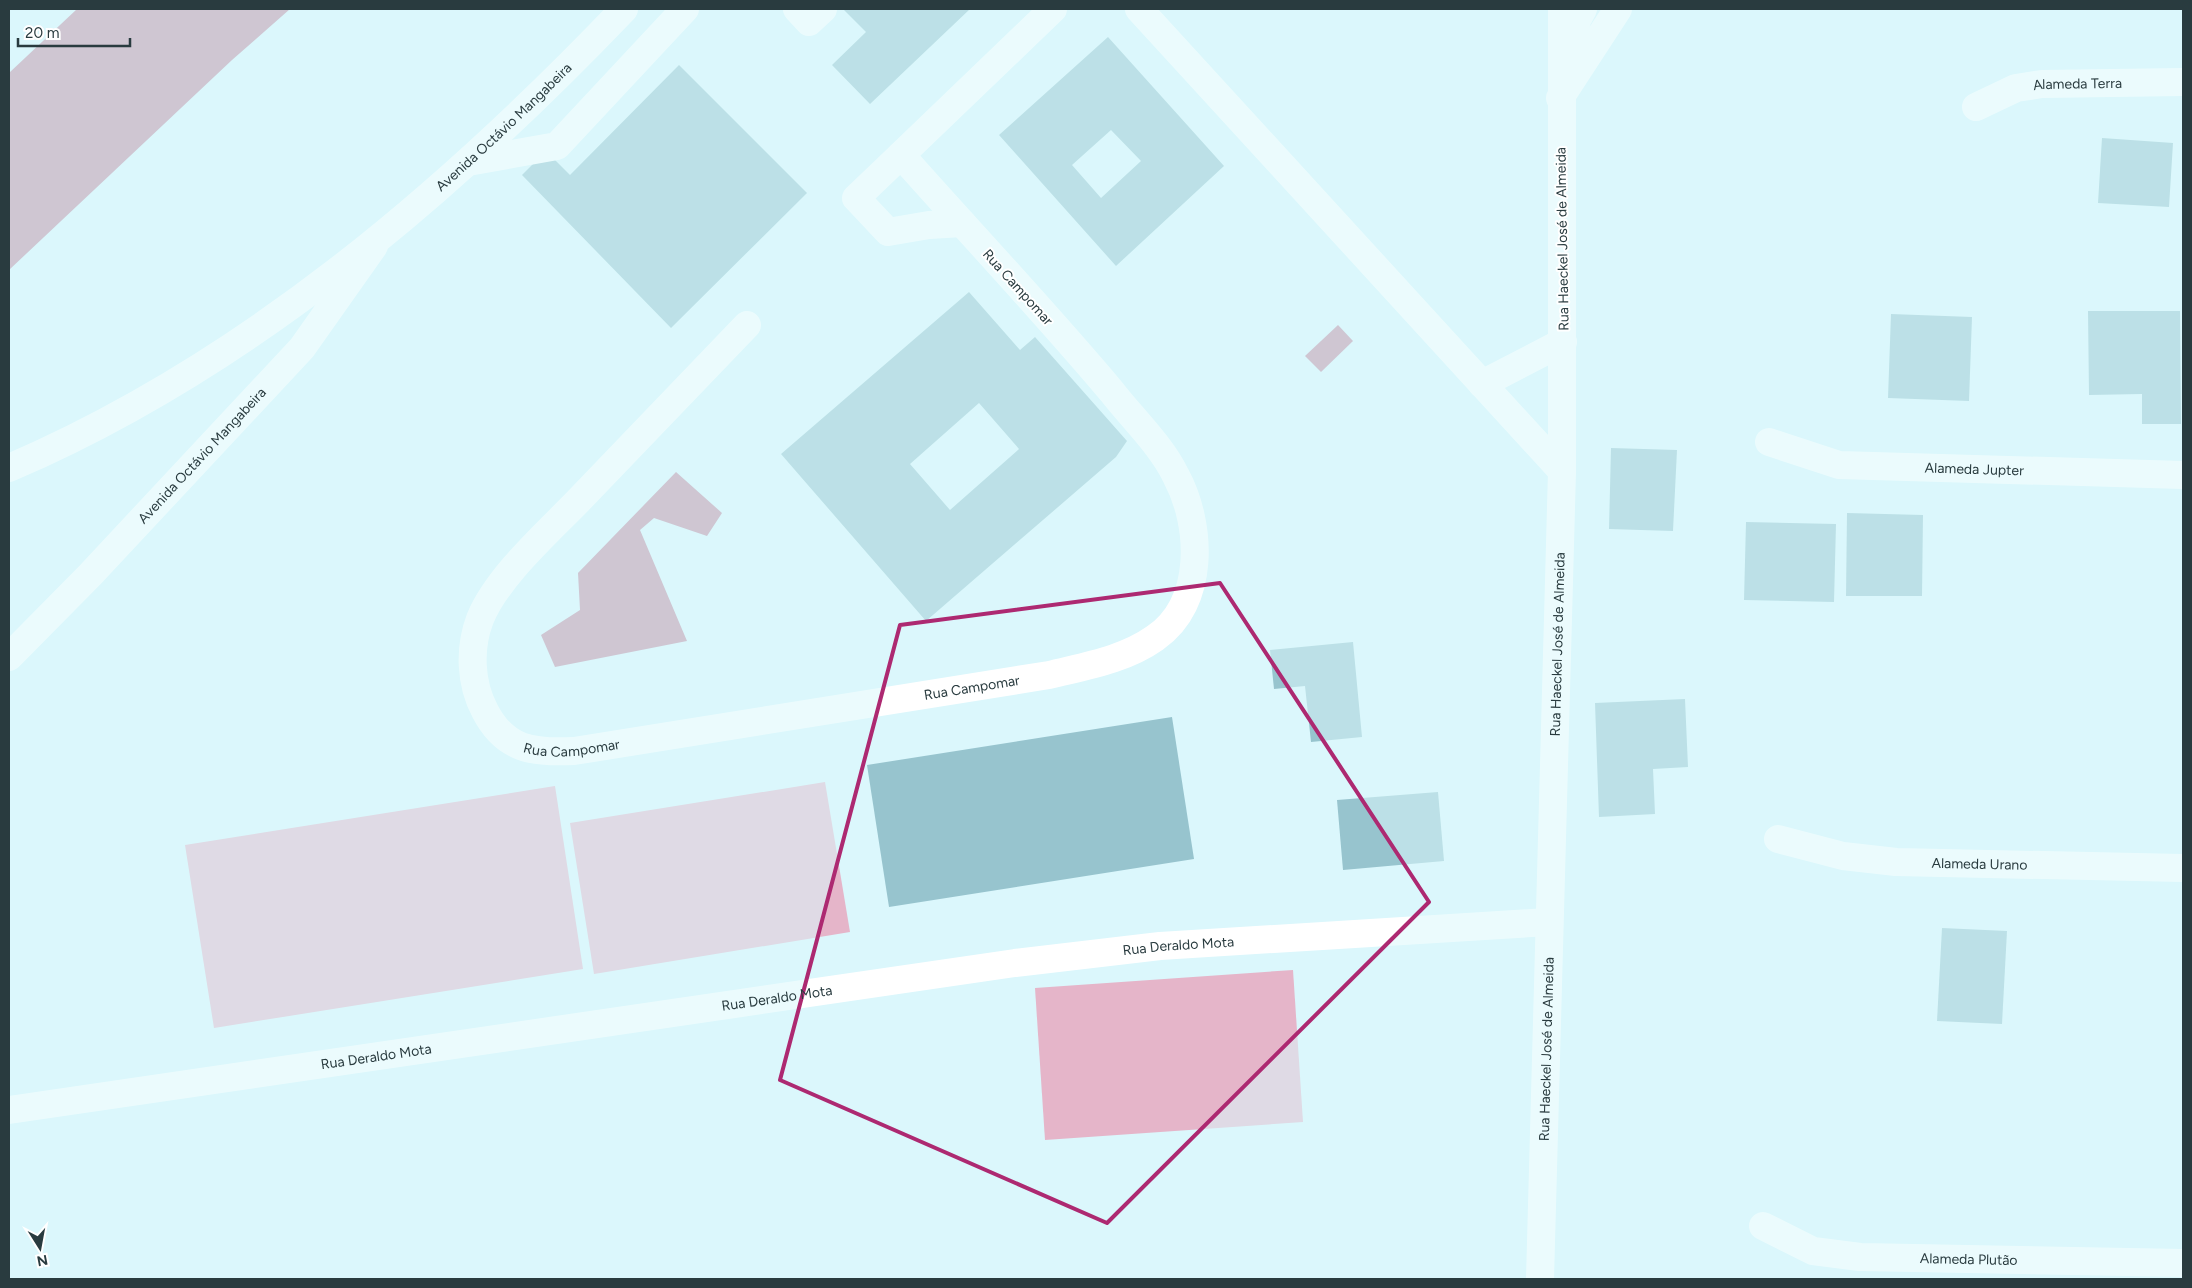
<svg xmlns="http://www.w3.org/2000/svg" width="2192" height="1288" font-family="Figtree,sans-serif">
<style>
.green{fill:#e5b5c9}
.water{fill:#c08aa1}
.building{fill:#97c4ce;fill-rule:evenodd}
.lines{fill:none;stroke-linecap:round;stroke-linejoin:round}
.minor{stroke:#fff;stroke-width:28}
.major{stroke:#fff;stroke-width:28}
.marked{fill:none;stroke:#ad2971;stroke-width:4;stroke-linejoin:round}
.labels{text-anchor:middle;stroke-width:4;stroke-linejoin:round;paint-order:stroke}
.street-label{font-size:14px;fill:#293b3f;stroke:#fff}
</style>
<rect width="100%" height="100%" fill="#dbf7fc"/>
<g class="green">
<path d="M825,782L850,932L594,974L570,823Z"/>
<path d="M555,786L583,969L214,1028L185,845Z"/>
<path d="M1293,970L1303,1122L1045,1140L1035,988Z"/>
</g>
<g class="water">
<path d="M77,9H290L232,60L9,270V73Z"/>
<path d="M1338,325L1353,341L1321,372L1305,356Z"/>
<path d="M676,472L722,513L707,536L654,518L640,530L687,641L555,667L541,635L580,610L578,573Z"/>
</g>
<g class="building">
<path d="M843,9H970L870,104L832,65L866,32Z"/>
<path d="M1108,37L1224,166L1116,266L999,135ZM1111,130L1141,161L1101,198L1072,165Z"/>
<path d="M679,65L807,193L671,328L522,175L546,151L570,175Z"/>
<path d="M2102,138L2173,143L2169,207L2098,203Z"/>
<path d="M969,292L1020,350L1035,337L1127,441L1116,457L926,621L781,454ZM979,403L1019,449L950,510L910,464Z"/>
<path d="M2088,311H2180L2181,424H2142V394L2089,395Z"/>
<path d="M1891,314L1972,317L1969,401L1888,398Z"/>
<path d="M1611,448L1677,450L1673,531L1609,529Z"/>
<path d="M1847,513L1923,515L1922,596H1846Z"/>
<path d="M1746,522L1836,524L1834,602L1744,600Z"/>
<path d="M1353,642L1362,737L1311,742L1305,686L1274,689L1270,650Z"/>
<path d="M1685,699L1688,767L1653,769L1655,814L1599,817L1595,703Z"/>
<path d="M1172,717L1194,859L889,907L867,765Z"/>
<path d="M1438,792L1444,861L1343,870L1337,800Z"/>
<path d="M1942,928L2007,931L2002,1024L1937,1021Z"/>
</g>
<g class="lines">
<g class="minor">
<path d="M797,9L809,22L823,9"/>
<path d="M1139,9L1562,471"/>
<path d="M1571,48L1577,20L1583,9"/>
<path d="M1560,98L1618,9"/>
<path id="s1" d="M1976,107L2016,88L2042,84L2183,82"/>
<path d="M901,155L856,198L888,232L929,225L962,223"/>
<path d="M468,162L557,146L685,9"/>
<path id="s2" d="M747,325C691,383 635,441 579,500C547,533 497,577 480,619C469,648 470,683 485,711C505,750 533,753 574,751L1049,675C1085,666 1124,660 1155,638C1206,603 1202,524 1176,476C1161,445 1133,419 1112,392C1044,311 971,234 901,155L1053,9"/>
<path d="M1482,384L1563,342"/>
<path id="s3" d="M1769,442L1839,465L2183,475"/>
<path id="s4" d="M9,657L90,575L302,348L374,246"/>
<path id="s5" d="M1778,839L1843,856L1896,862L2183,868"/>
<path id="s6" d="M9,1110L1015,963L1160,946L1548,922"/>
<path id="s7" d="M1763,1226L1813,1251L1860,1257L2183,1263"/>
<path id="s8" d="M1540,1279L1562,471V9"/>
</g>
<path class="major" id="s9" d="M9,468C246,366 447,194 624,9"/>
</g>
<path d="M0 0H2192V1288H0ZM1220,583L1429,902L1107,1223L780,1080L900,625Z" fill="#dbf7fc" fill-opacity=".55" fill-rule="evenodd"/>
<path class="marked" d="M1220,583L1429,902L1107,1223L780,1080L900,625Z"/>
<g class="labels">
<g class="street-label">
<text dy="5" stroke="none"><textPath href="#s1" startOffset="106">Alameda Terra</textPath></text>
<text dy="5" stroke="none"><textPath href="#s9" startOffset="604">Avenida Octávio Mangabeira</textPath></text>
<text transform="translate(1562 239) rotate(-91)" y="5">Rua Haeckel José de Almeida</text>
<text transform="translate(1018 287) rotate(48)" y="5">Rua Campomar</text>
<text dy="5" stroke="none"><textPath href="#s4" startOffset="279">Avenida Octávio Mangabeira</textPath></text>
<text dy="5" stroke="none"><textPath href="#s3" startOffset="209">Alameda Jupter</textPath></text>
<text dy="5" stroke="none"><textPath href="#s8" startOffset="635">Rua Haeckel José de Almeida</textPath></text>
<text dy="5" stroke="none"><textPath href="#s2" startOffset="1001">Rua Campomar</textPath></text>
<text dy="5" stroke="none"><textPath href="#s2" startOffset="596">Rua Campomar</textPath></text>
<text dy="5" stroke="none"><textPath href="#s5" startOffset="204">Alameda Urano</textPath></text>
<text dy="5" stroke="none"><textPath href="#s6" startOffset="1181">Rua Deraldo Mota</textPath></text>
<text dy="5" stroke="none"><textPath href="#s6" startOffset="776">Rua Deraldo Mota</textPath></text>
<text dy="5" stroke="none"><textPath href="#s8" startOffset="230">Rua Haeckel José de Almeida</textPath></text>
<text dy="5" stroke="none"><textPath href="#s6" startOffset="371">Rua Deraldo Mota</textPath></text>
<text dy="5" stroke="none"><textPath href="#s7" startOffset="212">Alameda Plutão</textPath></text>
</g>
</g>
<rect width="2192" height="1288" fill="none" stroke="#293b3f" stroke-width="20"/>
<g transform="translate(40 1248) rotate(169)" stroke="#ffffff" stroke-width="4" paint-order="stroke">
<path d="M0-4L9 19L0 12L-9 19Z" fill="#293b3f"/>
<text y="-8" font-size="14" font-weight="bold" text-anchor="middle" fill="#293b3f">N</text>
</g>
<path d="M18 38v8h112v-8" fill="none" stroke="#293b3f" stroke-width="2.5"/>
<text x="25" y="38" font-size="15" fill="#293b3f" stroke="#ffffff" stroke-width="4" paint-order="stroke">20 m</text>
</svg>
